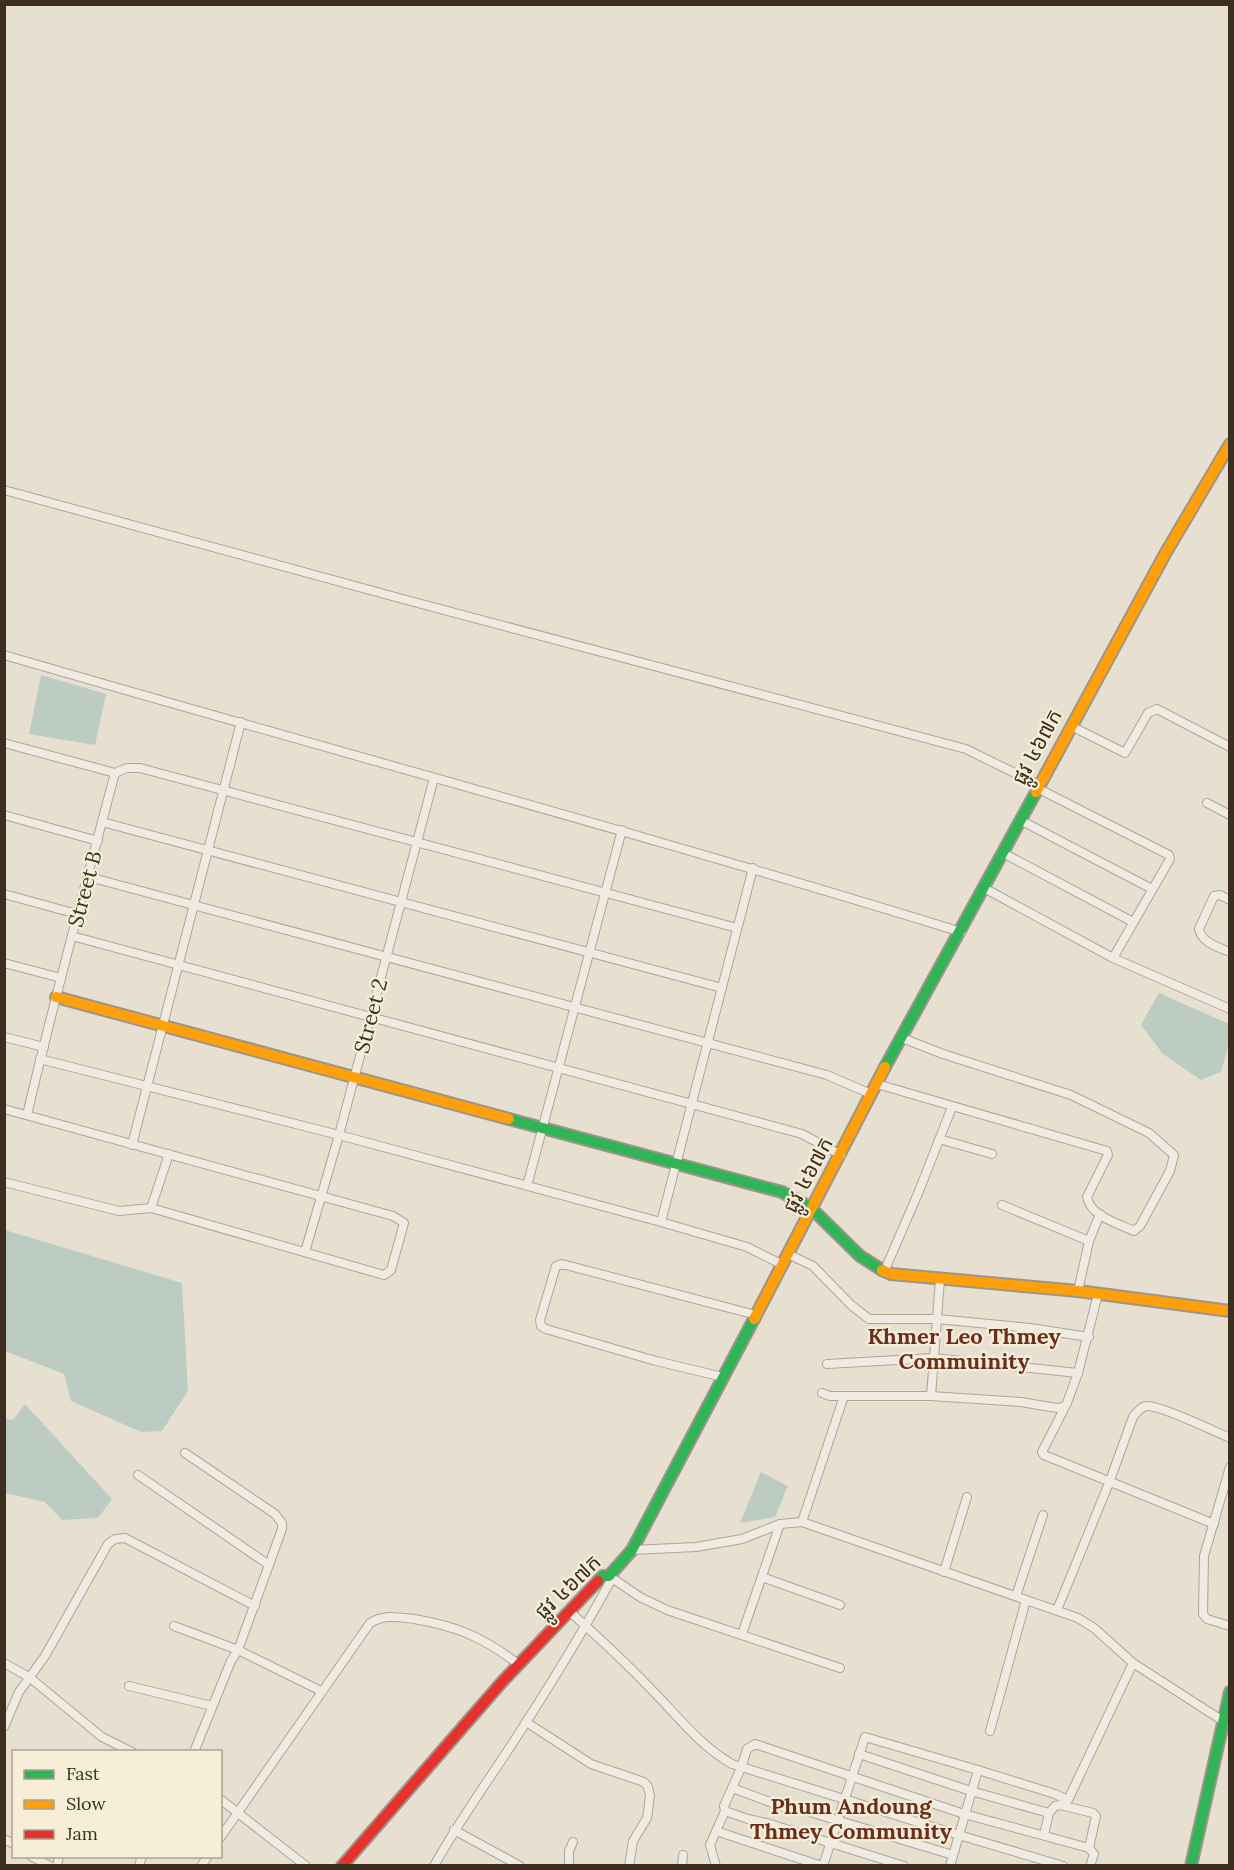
<svg xmlns="http://www.w3.org/2000/svg" width="1234" height="1870" font-family="Lora,'Noto Sans Khmer',serif">
<style>
.water{fill:#bcccc2}
.lines{fill:none;stroke-linecap:round;stroke-linejoin:round}
.street-casing{stroke:#ada599;stroke-width:10}
.fast-casing{stroke:#9c958a;stroke-width:14}
.slow-casing{stroke:#9c958a;stroke-width:14}
.jam-casing{stroke:#9c958a;stroke-width:14}
.street{stroke:#efebe3;stroke-width:8}
.fast{stroke:#30b455;stroke-width:10}
.slow{stroke:#ff9f0a;stroke-width:10}
.jam{stroke:#e5322d;stroke-width:10}
.labels{text-anchor:middle;stroke-width:4.5;stroke-linejoin:round;paint-order:stroke}
.street-label{font-size:21px;fill:#3d2e20;stroke:#f7eed8}
.neighbourhood-label{font-size:22px;font-weight:bold;fill:#6b2e1e;stroke:#f7eed8}
</style>
<rect width="100%" height="100%" fill="#e7e0d1"/>
<g class="water">
<path d="M41,675L106,694L95,745L29,734Z"/>
<path d="M1159,993L1229,1024V1043L1221,1072L1201,1080L1163,1054L1141,1025Z"/>
<path d="M5,1230L182,1283L188,1391L162,1431L141,1432L71,1401L64,1374L5,1351Z"/>
<path d="M25,1404L112,1499L98,1518L62,1520L45,1502L5,1493V1419L13,1420Z"/>
<path d="M761,1472L788,1486L775,1517L740,1523Z"/>
</g>
<g class="lines">
<g class="street-casing">
<g id="street">
<path d="M4,490L399,598L966,749L1039,785"/>
<path d="M4,655C323,748 644,834 961,932"/>
<path d="M1071,726L1125,753L1148,713L1157,709L1230,747"/>
<path d="M4,743L115,773"/>
<path d="M115,773L127,768H140L737,928"/>
<path d="M1037,788L1169,855L1170,859L1113,958"/>
<path d="M1207,803L1230,815"/>
<path d="M4,815L98,841"/>
<path d="M1020,820L1152,889"/>
<path d="M102,822L722,988"/>
<path d="M1003,853L1133,922"/>
<path d="M89,877L827,1075L871,1094"/>
<path d="M984,888L1113,958L1230,1009"/>
<path d="M4,894L77,914"/>
<path d="M1230,900L1220,895L1214,896L1199,929C1202,943 1218,947 1230,952"/>
<path d="M72,936L802,1134L841,1155"/>
<path d="M4,963L61,978"/>
<path d="M4,1037L44,1047"/>
<path d="M40,1059L339,1135L661,1222L747,1247L783,1265"/>
<path d="M877,1084L1107,1151L1108,1155L1087,1197C1090,1216 1119,1224 1134,1231L1140,1226L1170,1171L1174,1155L1149,1133L1071,1095L943,1054L902,1038"/>
<path d="M4,1109L393,1216L404,1223L391,1270L384,1275L151,1208L119,1211L4,1182"/>
<path d="M27,1115C54,1000 85,886 115,773"/>
<path d="M939,1139L992,1154"/>
<path d="M132,1145L241,722"/>
<path d="M527,1186L622,830"/>
<path d="M1002,1205L1089,1241L1078,1291"/>
<path d="M151,1208L169,1154"/>
<path d="M661,1222L753,868"/>
<path d="M1089,1241L1100,1214"/>
<path d="M305,1252L339,1135L434,778"/>
<path d="M788,1254L813,1266L851,1305L869,1319H937L1030,1328L1089,1337"/>
<path d="M884,1272L919,1191L952,1107"/>
<path d="M1098,1294L1078,1373L1067,1403L1042,1452L1044,1455L1214,1524"/>
<path d="M827,1364L933,1358L1078,1373"/>
<path d="M723,1377L656,1361L546,1329L541,1326L540,1320L556,1266L562,1264L756,1315"/>
<path d="M822,1393L830,1396H931L1021,1402L1057,1408L1064,1407"/>
<path d="M931,1396L940,1279"/>
<path d="M185,1453L275,1514L282,1523V1529L238,1650L321,1691"/>
<path d="M1230,1467L1204,1556L1203,1614L1207,1619L1230,1626"/>
<path d="M138,1475L269,1565"/>
<path d="M802,1522L844,1396"/>
<path d="M632,1550L696,1547L742,1539L780,1524L802,1522L1078,1618L1094,1628L1133,1663L1223,1721L1230,1723"/>
<path d="M944,1572L967,1497"/>
<path d="M609,1576L640,1597L667,1610L840,1668"/>
<path d="M762,1577L840,1605"/>
<path d="M1016,1596L1043,1515"/>
<path d="M1057,1610L1109,1483L1133,1417C1137,1412 1141,1406 1148,1406C1162,1406 1214,1431 1230,1438"/>
<path d="M569,1611C597,1636 624,1661 650,1688C676,1714 700,1746 732,1764L959,1835L1063,1866"/>
<path d="M174,1626L238,1650L231,1661L194,1752"/>
<path d="M742,1634L780,1524"/>
<path d="M4,1663L29,1677L102,1737L132,1752"/>
<path d="M129,1686L212,1706"/>
<path d="M526,1722L591,1764L644,1782L648,1787L650,1796L647,1818L633,1841L629,1866"/>
<path d="M4,1727L19,1692L45,1656L108,1544L115,1539L125,1538L255,1606"/>
<path d="M990,1731L1026,1600"/>
<path d="M859,1754L971,1791L1049,1813"/>
<path d="M732,1788L789,1809L793,1807L953,1855"/>
<path d="M220,1799L306,1866"/>
<path d="M725,1811L748,1819L770,1824L904,1866"/>
<path d="M454,1830L520,1866"/>
<path d="M716,1831L822,1866"/>
<path d="M220,1838L370,1623C384,1614 398,1617 414,1619C457,1626 485,1638 519,1665"/>
<path d="M4,1839L14,1844"/>
<path d="M1089,1848L1094,1854L1090,1866"/>
<path d="M31,1856L50,1866"/>
<path d="M57,1866L59,1856"/>
<path d="M139,1866L142,1856"/>
<path d="M201,1866L208,1856"/>
<path d="M434,1866C459,1821 488,1781 516,1738C549,1687 581,1635 610,1582L609,1576"/>
<path d="M569,1866V1851L573,1842"/>
<path d="M682,1866L683,1855"/>
<path d="M716,1866L710,1845L725,1811L724,1806L741,1768L747,1749L755,1744L964,1814L1089,1848L1096,1816L1093,1813L1060,1805L1055,1806L1049,1813L1044,1835"/>
<path d="M823,1866L865,1737L978,1770L1055,1794L1068,1800L1133,1663"/>
<path d="M950,1866L978,1770"/>
</g>
</g>
<g class="fast-casing">
<g id="fast">
<path d="M885,1067L1036,792"/>
<path d="M509,1119L782,1192L811,1208L860,1256L882,1270"/>
<path d="M598,1581L603,1576H609L632,1550L754,1319"/>
<path d="M1191,1866L1230,1692"/>
</g>
</g>
<g class="slow-casing">
<g id="slow">
<path d="M1036,792L1165,554L1230,444"/>
<path d="M56,997L509,1119"/>
<path d="M882,1270L891,1274L1078,1291L1230,1311"/>
<path d="M754,1319L885,1067"/>
</g>
</g>
<g class="jam-casing">
<path id="jam" d="M342,1866L502,1682L598,1581"/>
</g>
<use href="#street" class="street"/>
<use href="#fast" class="fast"/>
<use href="#slow" class="slow"/>
<use href="#jam" class="jam"/>
</g>
<g class="labels">
<g class="street-label">
<text transform="translate(1037 747) rotate(-62)" y="7">ផ្លូវ ៤៦៧ក</text>
<text transform="translate(85 889) rotate(-75)" y="7">Street B</text>
<text transform="translate(371 1016) rotate(-75)" y="7">Street 2</text>
<text transform="translate(808 1175) rotate(-62)" y="7">ផ្លូវ ៤៦៧ក</text>
<text transform="translate(568 1587) rotate(-44)" y="7">ផ្លូវ ៤៦៧ក</text>
</g>
<g class="neighbourhood-label">
<text x="964" y="1344">Khmer Leo Thmey<tspan x="964" dy="25">Commuinity</tspan></text>
<text x="851" y="1814">Phum Andoung<tspan x="851" dy="25">Thmey Community</tspan></text>
</g>
</g>
<rect width="1234" height="1870" fill="none" stroke="#3d2e20" stroke-width="12"/>
<rect x="12" y="1750" width="210" height="108" fill="#f7eed8" stroke="#ada18e" stroke-width="1.5"/>
<rect x="24" y="1770" width="30" height="9" fill="#30b455" stroke="#ada18e" stroke-width="1.5"/>
<text x="66" y="1780" font-size="18" fill="#3d2e20">Fast</text>
<rect x="24" y="1800" width="30" height="9" fill="#ff9f0a" stroke="#ada18e" stroke-width="1.5"/>
<text x="66" y="1810" font-size="18" fill="#3d2e20">Slow</text>
<rect x="24" y="1830" width="30" height="9" fill="#e5322d" stroke="#ada18e" stroke-width="1.5"/>
<text x="66" y="1840" font-size="18" fill="#3d2e20">Jam</text>
</svg>
